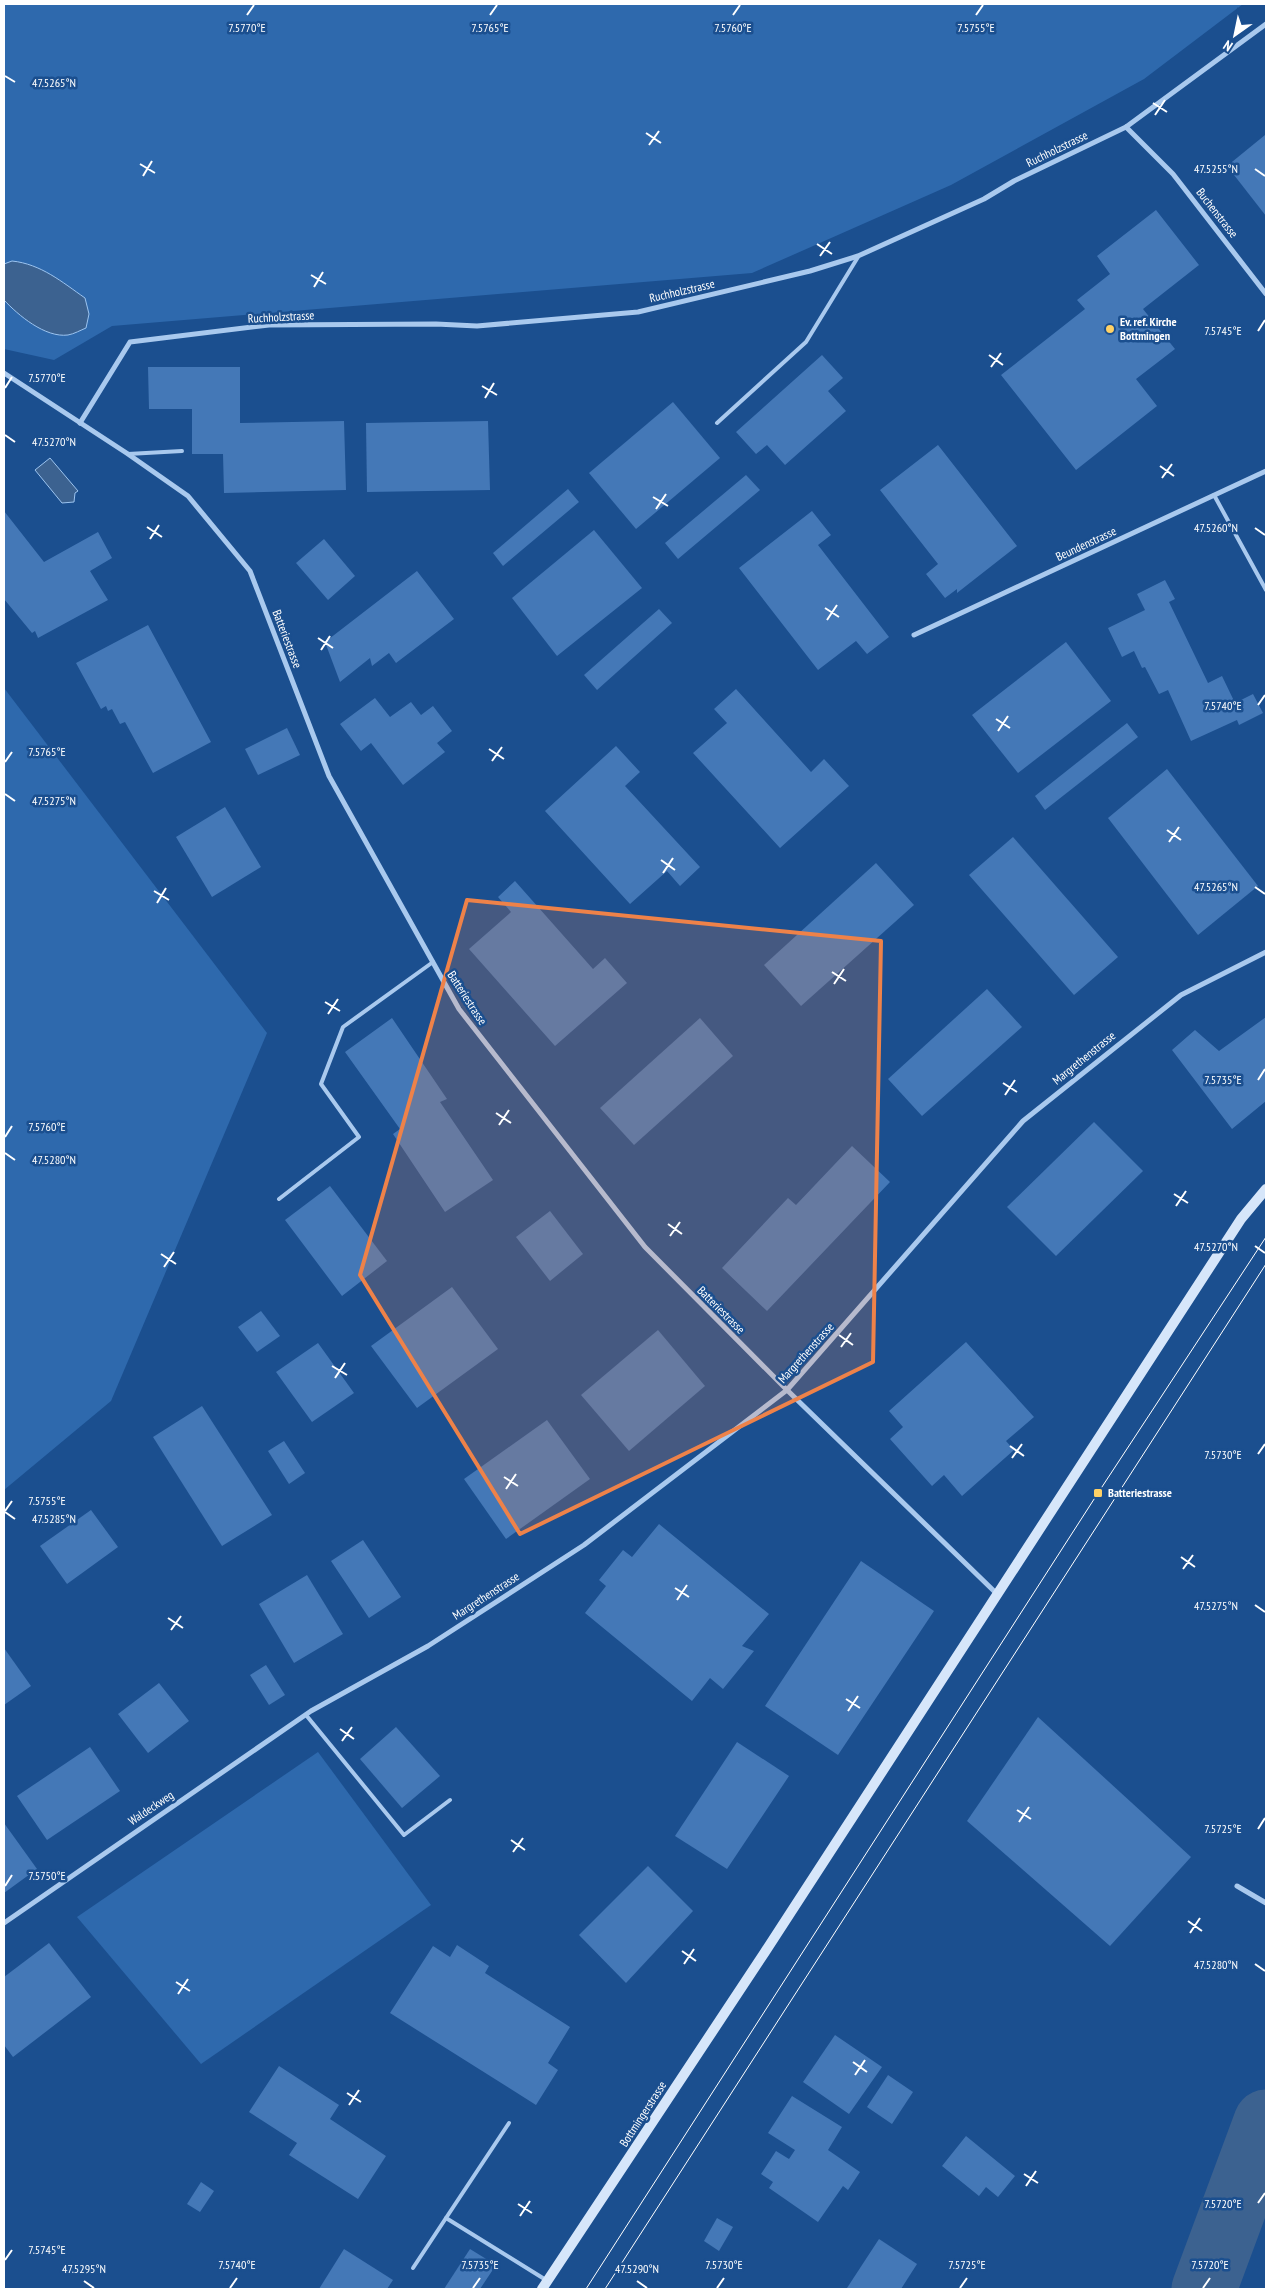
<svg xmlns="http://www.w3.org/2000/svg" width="1270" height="2293" font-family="'PT Sans Narrow',sans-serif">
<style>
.green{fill:#2e69ad}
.water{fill:#3c6290;stroke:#9cc4f0}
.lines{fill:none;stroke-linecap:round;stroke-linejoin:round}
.river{stroke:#3c6290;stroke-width:65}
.building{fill:#4478b7}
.lane{stroke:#a9c9ee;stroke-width:4}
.street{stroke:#a9c9ee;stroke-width:5}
.secondary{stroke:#d6e6fa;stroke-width:10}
.tram{stroke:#fff;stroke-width:1}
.marked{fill:#ee8249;fill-opacity:0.2;stroke:#ee8249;stroke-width:4;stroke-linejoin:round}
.ticks{fill:none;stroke:#fff;stroke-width:2}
.poi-dot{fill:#ffd166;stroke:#1b4f8f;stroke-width:2}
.labels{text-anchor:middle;stroke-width:5;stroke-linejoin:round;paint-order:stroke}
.street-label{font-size:12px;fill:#fff;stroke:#1b4f8f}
.poi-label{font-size:12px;font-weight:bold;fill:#fff;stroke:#1b4f8f;text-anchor:start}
.ticks-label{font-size:12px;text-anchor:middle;fill:#fff;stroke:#1b4f8f;stroke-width:5;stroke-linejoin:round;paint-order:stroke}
</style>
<rect width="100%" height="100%" fill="#1b4f8f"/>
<g class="green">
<path d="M4,4H1243L1144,79L951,185L752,273L112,326L54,360L4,349Z"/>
<path d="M4,688L267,1033L111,1401L4,1490Z"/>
<path d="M318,1752L431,1905L201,2064L77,1917Z"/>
</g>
<g class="water">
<path d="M12,261C41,264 62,282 85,298L89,314L86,328C81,330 74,334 68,335C45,338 18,315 4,300V264Z"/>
<path d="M50,458L78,491L75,493L74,502L62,503L35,470Z"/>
</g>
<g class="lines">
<path class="river" d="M1204,2289L1266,2122"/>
</g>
<g class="building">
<path d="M1265,135L1266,136V216L1227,166Z"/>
<path d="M1156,210L1199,265L1143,309L1175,349L1136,379L1157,406L1076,470L1001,375L1085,309L1077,300L1110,274L1097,256Z"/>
<path d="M822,355L843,378L828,391L846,411L785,465L767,445L756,454L736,432Z"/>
<path d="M148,367H240V423L344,421L346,490L224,493L223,454H192V409H149Z"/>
<path d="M673,402L720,458L636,529L589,473Z"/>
<path d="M488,421L490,490L367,492L366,423Z"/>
<path d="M938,445L1017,546L957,593V589L945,598L926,574L938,564L880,490Z"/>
<path d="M746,475L760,490L678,559L665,543Z"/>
<path d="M568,489L579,502L503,566L493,553Z"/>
<path d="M4,511L44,562L98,532L112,558L90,571L108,600L38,638L35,631L32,633L4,599Z"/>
<path d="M812,511L831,535L818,545L889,637L867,654L856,641L818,670L739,568Z"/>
<path d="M594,530L642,588L557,656L512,598Z"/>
<path d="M324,539L355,576L328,600L296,563Z"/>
<path d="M417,571L454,619L396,663L389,653L372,666L370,658L340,682L325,642Z"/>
<path d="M1165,580L1175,599L1169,602L1208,683L1222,676L1235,703L1253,694L1263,713L1239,725L1237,720L1191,741L1168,690L1159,694L1145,667L1142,668L1134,651L1122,657L1108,628L1145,610L1137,594Z"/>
<path d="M659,609L672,623L597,690L584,675Z"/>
<path d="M148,625L211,742L153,773L125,722L120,724L112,709L108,711L106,706L101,709L76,663Z"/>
<path d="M1066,642L1111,701L1018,773L972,715Z"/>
<path d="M736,689L811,772L824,759L849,786L780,848L693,753L727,723L714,709Z"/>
<path d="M375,698L390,717L411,702L421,715L433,706L452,731L437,743L445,752L403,785L371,743L361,751L340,724Z"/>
<path d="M1127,723L1138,737L1045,810L1035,796Z"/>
<path d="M287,728L300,755L258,775L245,749Z"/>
<path d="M616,746L640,772L625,786L700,867L680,886L667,871L630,904L545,811Z"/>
<path d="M1167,769L1258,886L1198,935L1108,818Z"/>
<path d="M225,807L261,867L212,897L176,837Z"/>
<path d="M1013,837L1118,957L1074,995L969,875Z"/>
<path d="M876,863L914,905L801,1006L764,965Z"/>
<path d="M515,881L593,969L605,958L627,983L555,1046L469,949L511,912L498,897Z"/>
<path d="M987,989L1022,1027L922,1116L888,1079Z"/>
<path d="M1266,1017V1101L1232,1129L1172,1050L1195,1030L1219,1051Z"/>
<path d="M392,1018L447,1099L440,1102L493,1180L445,1212L393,1134L400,1129L345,1052Z"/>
<path d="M700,1018L733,1056L634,1145L600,1108Z"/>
<path d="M1094,1122L1143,1171L1056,1256L1007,1207Z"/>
<path d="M852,1146L890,1182L767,1311L722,1268L788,1198L796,1205Z"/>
<path d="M330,1186L387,1261L342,1296L285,1220Z"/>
<path d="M550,1211L583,1254L550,1281L516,1237Z"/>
<path d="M452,1287L498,1349L417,1408L371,1346Z"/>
<path d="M261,1311L280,1336L257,1352L238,1327Z"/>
<path d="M658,1330L705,1386L629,1451L581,1395Z"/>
<path d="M966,1342L1034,1417L1006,1441L1014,1450L962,1496L944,1475L932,1486L890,1439L903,1427L889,1411Z"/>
<path d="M318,1343L354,1393L312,1422L276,1372Z"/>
<path d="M202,1406L272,1515L222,1546L153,1437Z"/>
<path d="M547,1420L590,1479L506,1539L464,1479Z"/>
<path d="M284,1441L305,1473L289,1484L268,1451Z"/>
<path d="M91,1510L118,1547L67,1584L40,1546Z"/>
<path d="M659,1524L769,1614L742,1646L754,1651L723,1689L710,1678L692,1701L585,1613L606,1586L599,1580L623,1550L632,1557Z"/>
<path d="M363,1540L401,1597L369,1618L331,1561Z"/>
<path d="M861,1561L934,1611L838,1755L765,1706Z"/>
<path d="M307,1575L343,1634L294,1663L259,1604Z"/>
<path d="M4,1648L31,1686L4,1705Z"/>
<path d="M266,1665L285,1695L269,1705L250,1675Z"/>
<path d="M159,1683L189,1721L148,1753L118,1714Z"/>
<path d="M1038,1717L1191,1857L1110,1946L967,1821Z"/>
<path d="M396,1727L440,1776L402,1808L360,1759Z"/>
<path d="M737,1742L789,1776L727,1869L675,1836Z"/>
<path d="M90,1747L120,1791L47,1840L17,1796Z"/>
<path d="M4,1823L37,1869L4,1893Z"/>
<path d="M648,1866L693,1911L626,1983L579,1935Z"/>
<path d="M49,1943L91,1997L13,2057L4,2045V1977Z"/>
<path d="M457,1945L489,1966L485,1973L570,2027L548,2063L558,2070L536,2105L390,2013L433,1946L450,1957Z"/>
<path d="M835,2035L882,2067L849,2114L803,2082Z"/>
<path d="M279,2066L339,2105L330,2119L386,2156L358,2199L289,2155L297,2143L249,2112Z"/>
<path d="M888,2075L913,2092L892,2124L867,2107Z"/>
<path d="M792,2096L842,2127L828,2150L860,2172L848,2190L843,2186L818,2222L769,2188L773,2182L761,2174L776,2151L789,2159L795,2150L768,2133Z"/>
<path d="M966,2136L1015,2176L998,2197L986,2187L979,2196L942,2166Z"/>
<path d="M201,2182L214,2191L200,2212L187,2204Z"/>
<path d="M717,2218L733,2227L719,2251L704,2241Z"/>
<path d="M879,2239L917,2264L901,2289H849L847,2288Z"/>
<path d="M344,2249L393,2280L387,2289H319Z"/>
<path d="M470,2249L496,2265L480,2289H444Z"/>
</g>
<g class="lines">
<g class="lane">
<path d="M717,423L806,342L858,257"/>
<path d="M128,454L182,451"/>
<path d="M1214,495L1266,590"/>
<path d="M279,1199L359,1137L321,1084L343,1027L433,962"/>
<path d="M306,1715L404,1835L450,1800"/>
<path d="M509,2123L446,2218L546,2280"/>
<path d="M413,2268L446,2218"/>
</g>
<g class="street">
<path d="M1126,127L1173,174L1266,294"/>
<path d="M4,373L128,454L188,496L250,571L329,776L459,1009L645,1247L787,1390L996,1593"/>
<path d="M80,423L130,342L269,325L436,324L477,326L638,312L810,271L858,256L984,199L1014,181L1126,127L1266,24"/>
<path d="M914,635L1266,471"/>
<path d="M1237,1886L1266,1903"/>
<path d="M4,1923L311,1711L428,1646L584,1545L787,1390L1023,1121L1181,995L1266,952"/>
</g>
<path class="secondary" d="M542,2289L765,1952L1241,1219L1266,1189"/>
<g class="tram">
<path d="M586,2289L1098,1493L1266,1237"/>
<path d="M605,2289L1266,1264"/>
</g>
</g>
<path class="marked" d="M467,900L881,941L873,1362L520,1534L360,1275Z"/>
<path class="ticks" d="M247,15L254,5M490,15L497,5M733,15L740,5M976,15L983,5M5,76L15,82M1153,103L1167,112M1155,115L1165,100M646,133L661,143M649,145L659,131M140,164L155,173M1255,169L1265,176M143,176L152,161M817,244L832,254M820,256L830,242M311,275L326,284M314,287L323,272M1258,331L1265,320M989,355L1003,365M991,367L1001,353M482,386L497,395M5,388L12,377M485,398L494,383M5,435L15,442M1160,466L1174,476M1162,478L1172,464M653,497L668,506M656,509L666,494M147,527L162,537M1255,528L1265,535M150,539L159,525M825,608L839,617M827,620L837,605M318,638L333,648M321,650L330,636M1258,705L1265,695M996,719L1010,728M998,731L1008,716M489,749L504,759M492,761L502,747M5,762L12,752M5,794L15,801M1167,830L1181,840M1169,842L1179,827M661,860L675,870M663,873L673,858M1255,887L1265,894M154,891L169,900M157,903L166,888M832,972L846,981M834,984L844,969M325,1002L340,1011M328,1014L338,999M1258,1080L1265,1069M1003,1083L1017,1092M1005,1095L1015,1080M496,1113L511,1123M499,1125L509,1110M5,1137L12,1126M5,1153L15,1160M1174,1194L1188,1203M1176,1206L1186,1191M668,1224L682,1234M670,1236L680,1222M1255,1246L1265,1253M161,1254L176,1264M164,1267L174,1252M839,1335L853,1345M841,1347L851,1333M332,1366L347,1375M335,1378L345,1363M1010,1446L1024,1456M1258,1454L1265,1444M1012,1458L1022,1444M504,1477L518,1486M506,1489L516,1474M5,1511L12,1501M5,1512L15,1519M1181,1557L1195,1567M1183,1569L1193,1555M675,1588L689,1597M677,1600L687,1585M1255,1605L1265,1612M168,1618L183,1628M171,1630L181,1616M846,1699L860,1708M848,1711L858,1696M340,1729L354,1739M342,1741L352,1727M1017,1810L1031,1819M1019,1822L1029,1807M1258,1829L1265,1818M511,1840L525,1850M513,1852L523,1838M5,1886L12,1875M1188,1921L1202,1931M1190,1933L1200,1918M682,1951L696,1961M684,1964L694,1949M1255,1964L1265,1971M176,1982L190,1991M178,1994L188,1979M853,2062L867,2072M855,2075L865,2060M347,2093L361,2102M349,2105L359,2090M1024,2174L1038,2183M1026,2186L1036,2171M1258,2203L1265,2193M518,2204L532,2213M520,2216L530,2201M5,2260L12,2250M84,2281L94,2288M637,2281L647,2288M230,2288L237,2278M473,2288L480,2278M717,2288L724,2278M960,2288L967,2278M1203,2288L1210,2278"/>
<g class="poi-dot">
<circle cx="1110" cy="329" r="5"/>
<rect x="1093" y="1488" width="10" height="10" rx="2.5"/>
</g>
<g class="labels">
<g class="street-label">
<text transform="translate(1057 149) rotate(-26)" y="4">Ruchholzstrasse</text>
<text transform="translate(1217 213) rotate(52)" y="4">Buchenstrasse</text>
<text transform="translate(682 291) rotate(-13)" y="4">Ruchholzstrasse</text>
<text transform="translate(281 317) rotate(-3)" y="4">Ruchholzstrasse</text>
<text transform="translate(1086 544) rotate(-25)" y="4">Beundenstrasse</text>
<text transform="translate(287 639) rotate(69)" y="4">Batteriestrasse</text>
<text transform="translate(467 998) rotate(57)" y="4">Batteriestrasse</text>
<text transform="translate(1084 1058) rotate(-39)" y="4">Margrethenstrasse</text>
<text transform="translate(721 1310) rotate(45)" y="4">Batteriestrasse</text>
<text transform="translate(806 1353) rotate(-48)" y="4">Margrethenstrasse</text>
<text transform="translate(486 1596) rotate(-33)" y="4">Margrethenstrasse</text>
<text transform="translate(151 1808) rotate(-34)" y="4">Waldeckweg</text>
<text transform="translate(643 2114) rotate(-57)" y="4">Bottmingerstrasse</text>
</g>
<g class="poi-label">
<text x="1120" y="326">Ev. ref. Kirche<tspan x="1120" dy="14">Bottmingen</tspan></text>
<text x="1108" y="1497">Batteriestrasse</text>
</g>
</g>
<g class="ticks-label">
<text x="247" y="32">7.5770°E</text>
<text x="490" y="32">7.5765°E</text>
<text x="733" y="32">7.5760°E</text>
<text x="976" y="32">7.5755°E</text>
<text x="54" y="87">47.5265°N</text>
<text x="1216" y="173">47.5255°N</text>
<text x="1223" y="335">7.5745°E</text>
<text x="47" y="382">7.5770°E</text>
<text x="54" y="446">47.5270°N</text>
<text x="1216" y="532">47.5260°N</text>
<text x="1223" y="710">7.5740°E</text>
<text x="47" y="756">7.5765°E</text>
<text x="54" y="805">47.5275°N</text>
<text x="1216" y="891">47.5265°N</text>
<text x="1223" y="1084">7.5735°E</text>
<text x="47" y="1131">7.5760°E</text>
<text x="54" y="1164">47.5280°N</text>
<text x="1216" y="1251">47.5270°N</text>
<text x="1223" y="1459">7.5730°E</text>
<text x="47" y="1505">7.5755°E</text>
<text x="54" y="1523">47.5285°N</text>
<text x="1216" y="1610">47.5275°N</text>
<text x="1223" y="1833">7.5725°E</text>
<text x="47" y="1880">7.5750°E</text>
<text x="1216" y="1969">47.5280°N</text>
<text x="1223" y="2208">7.5720°E</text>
<text x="47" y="2254">7.5745°E</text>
<text x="237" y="2269">7.5740°E</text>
<text x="480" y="2269">7.5735°E</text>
<text x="724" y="2269">7.5730°E</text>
<text x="967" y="2269">7.5725°E</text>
<text x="1210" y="2269">7.5720°E</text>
<text x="84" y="2273">47.5295°N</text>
<text x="637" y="2273">47.5290°N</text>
</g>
<rect width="1270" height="2293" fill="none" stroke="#ffffff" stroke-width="10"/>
<g transform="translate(1235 35) rotate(213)" stroke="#1b4f8f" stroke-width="4" paint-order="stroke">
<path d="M0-4L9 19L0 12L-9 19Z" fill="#ffffff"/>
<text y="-8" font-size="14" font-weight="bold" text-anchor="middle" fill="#ffffff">N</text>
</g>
</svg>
